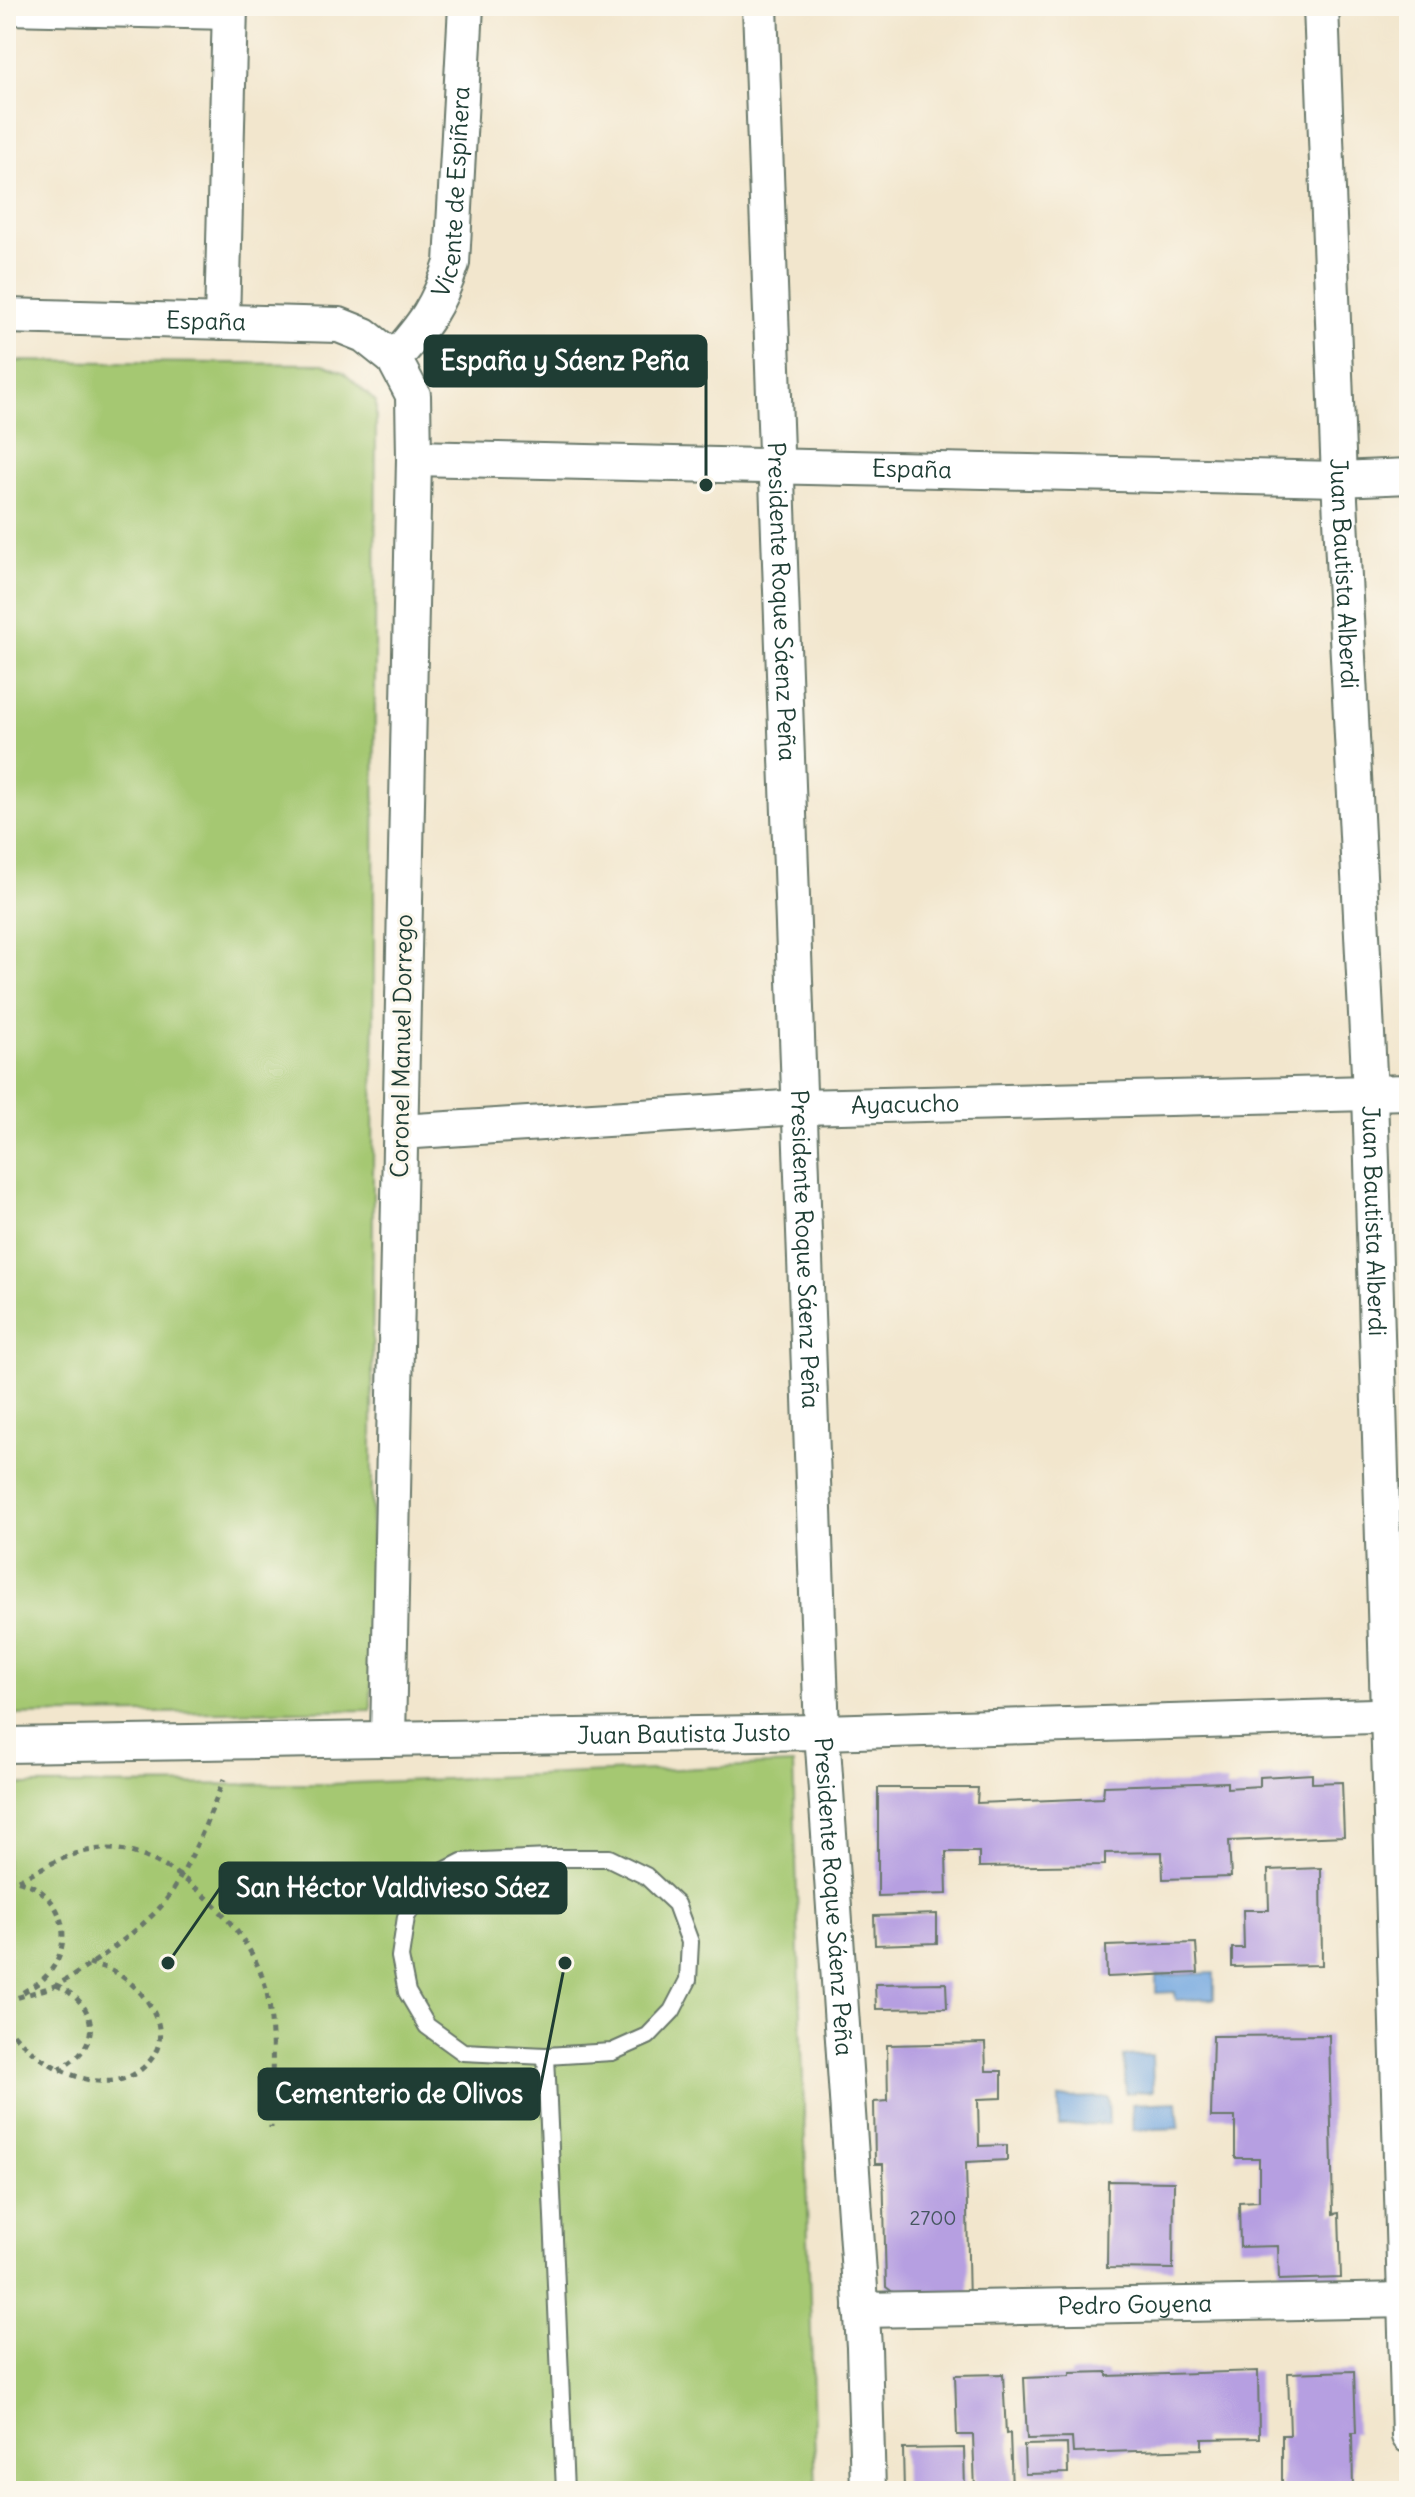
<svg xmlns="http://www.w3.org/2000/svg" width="1415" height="2497" font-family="Delius,sans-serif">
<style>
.green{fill:#a5c872;stroke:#628253;stroke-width:2}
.water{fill:#73a7e0;stroke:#49728a;stroke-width:2}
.building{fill:#b69fe1}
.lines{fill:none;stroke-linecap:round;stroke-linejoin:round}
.service-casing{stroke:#69786a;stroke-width:20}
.minor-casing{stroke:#69786a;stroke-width:38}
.path{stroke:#69786a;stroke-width:5;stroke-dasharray:6 6;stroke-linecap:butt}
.service{stroke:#fff;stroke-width:16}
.minor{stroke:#fff;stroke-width:34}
.labels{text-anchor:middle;stroke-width:6;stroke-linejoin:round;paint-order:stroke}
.number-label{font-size:20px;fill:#45565f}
.street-label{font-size:24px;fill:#1f3d34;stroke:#fbf7ec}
.leader{fill:none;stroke:#1f3d34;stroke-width:3}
.callout-dot{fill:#1f3d34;stroke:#fbf7ec;stroke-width:3}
.callout{fill:#1f3d34;stroke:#1f3d34;stroke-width:3}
.callout-label{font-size:26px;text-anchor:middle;font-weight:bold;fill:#fff}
</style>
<rect width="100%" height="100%" fill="#fbf7ec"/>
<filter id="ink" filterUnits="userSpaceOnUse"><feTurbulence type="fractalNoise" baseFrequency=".0125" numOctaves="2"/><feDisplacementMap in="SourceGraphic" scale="16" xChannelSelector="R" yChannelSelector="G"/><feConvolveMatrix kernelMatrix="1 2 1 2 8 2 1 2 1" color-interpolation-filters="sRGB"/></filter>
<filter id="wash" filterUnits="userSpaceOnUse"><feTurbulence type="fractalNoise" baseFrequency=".006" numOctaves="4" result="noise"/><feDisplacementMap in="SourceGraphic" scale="32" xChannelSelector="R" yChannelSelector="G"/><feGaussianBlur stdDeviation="1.8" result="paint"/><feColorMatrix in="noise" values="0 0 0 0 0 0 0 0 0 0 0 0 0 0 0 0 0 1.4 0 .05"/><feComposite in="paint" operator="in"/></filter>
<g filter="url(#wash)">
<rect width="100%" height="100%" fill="#f2e6cd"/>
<g class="green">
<path d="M6,361L323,364L343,372L376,402L371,1710L6,1715Z"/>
<path d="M793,1764L816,2491H6V1785L330,1784Z"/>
</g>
<g class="water">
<path d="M1214,1973V1999L1176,2000L1175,1992L1156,1993V1976Z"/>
<path d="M1152,2055L1153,2091L1126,2093L1124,2056Z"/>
<path d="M1108,2097L1109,2124L1059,2125V2098Z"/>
<path d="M1177,2102L1179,2128L1133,2130L1132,2104Z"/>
</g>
<g id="blocks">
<g class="building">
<path d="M1312,1774V1783L1342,1782L1344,1836L1229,1841L1231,1877L1163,1879L1162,1852L1105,1853V1865L979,1867V1852H946L947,1894L878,1896V1788H978L977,1803L1103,1798L1104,1786L1227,1782V1788L1260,1786V1777Z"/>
<path d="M1321,1868L1322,1965L1232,1967V1948H1244L1243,1910H1269L1268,1870Z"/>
<path d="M937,1914V1943L875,1945L874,1916Z"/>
<path d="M1196,1943L1198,1973L1107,1977L1106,1946Z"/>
<path d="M946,1983L947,2008L876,2009L875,1984Z"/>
<path d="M1329,2035L1333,2214L1339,2213L1341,2278L1279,2280L1278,2246L1240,2247L1239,2202L1259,2201V2158H1235V2117H1211L1213,2036Z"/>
<path d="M985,2043L986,2071H1002V2098L978,2099L979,2146L1007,2145V2160L966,2162L969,2304L910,2305L886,2287L883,2164H875L874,2102L888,2101L887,2045Z"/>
<path d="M1108,2181L1174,2182L1173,2269L1107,2268Z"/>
<path d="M1258,2371L1259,2438L1202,2439V2449L1073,2453L1072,2438L1027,2439L1024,2378L1070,2376V2373L1107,2372V2376Z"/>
<path d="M1354,2371L1356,2433H1352L1353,2491H1282V2435H1290L1288,2373Z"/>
<path d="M1003,2374L1006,2434L1010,2433L1012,2491H975L973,2435H957L955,2375Z"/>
<path d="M1067,2444L1068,2473L1025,2474L1024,2445Z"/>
<path d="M964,2448L965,2491H904L903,2449Z"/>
</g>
</g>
</g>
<g filter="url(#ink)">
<use href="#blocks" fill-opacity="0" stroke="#69786a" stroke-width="2"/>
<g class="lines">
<g class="service-casing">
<g id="service">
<path d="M549,1858H609L646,1876L676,1904L690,1942L688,1980L672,2011L648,2036L612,2052L546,2056L463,2052L427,2026L407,1992L400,1957L406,1917L429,1879L462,1862Z"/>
<path d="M546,2056L565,2491"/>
</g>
</g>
<g class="minor-casing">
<g id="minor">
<path id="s1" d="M760,6L822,1732L864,2347L868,2491"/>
<path id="s2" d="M1321,6L1339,479L1370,1093L1409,2436"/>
<path d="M6,7L230,12"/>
<path id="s3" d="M6,316L339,325L364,335L394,359L413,395L414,458L388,1739"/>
<path d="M222,322L230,6"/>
<path id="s4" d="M394,359C424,325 438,307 452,263L466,6"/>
<path id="s5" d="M414,458L1339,479L1409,476"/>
<path id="s6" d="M400,1132L800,1107L1409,1092"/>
<path id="s7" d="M6,1745L822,1732L1409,1715"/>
<path id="s8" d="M861,2310L1409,2300"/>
</g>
</g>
<g class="path">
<path d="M6,1879C61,1882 83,1944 41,1981C34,1986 26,1990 19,1995"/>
<path d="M18,1880C45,1867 73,1850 103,1849C170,1846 254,1930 267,1993C276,2036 271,2084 271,2128"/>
<path d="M56,1985C100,2005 103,2047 59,2069"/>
<path d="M6,1998L13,1999C27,1994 41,1991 54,1986C80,1975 150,1923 166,1900C192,1863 207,1821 224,1779"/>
<path d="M6,2024C32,2062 104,2105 145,2066C180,2034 145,1988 113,1971C106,1967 97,1966 89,1963"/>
</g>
<use href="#service" class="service"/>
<use href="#minor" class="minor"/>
</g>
</g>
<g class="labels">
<g class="number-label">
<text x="933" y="2225">2700</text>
</g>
<g class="street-label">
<text dy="8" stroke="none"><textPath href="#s4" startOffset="184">Vicente de Espiñera</textPath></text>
<text dy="8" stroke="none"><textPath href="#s3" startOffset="200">España</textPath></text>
<text dy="8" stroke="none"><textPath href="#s5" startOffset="498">España</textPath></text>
<text dy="8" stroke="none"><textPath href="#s2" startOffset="568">Juan Bautista Alberdi</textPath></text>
<text dy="8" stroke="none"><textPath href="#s1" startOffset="596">Presidente Roque Sáenz Peña</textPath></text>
<text transform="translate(402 1046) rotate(-89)" y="8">Coronel Manuel Dorrego</text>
<text dy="8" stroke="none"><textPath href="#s6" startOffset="506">Ayacucho</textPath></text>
<text dy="8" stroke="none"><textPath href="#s2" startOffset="1216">Juan Bautista Alberdi</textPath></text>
<text dy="8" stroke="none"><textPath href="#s1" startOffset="1244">Presidente Roque Sáenz Peña</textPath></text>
<text dy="8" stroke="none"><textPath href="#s7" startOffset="678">Juan Bautista Justo</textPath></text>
<text dy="8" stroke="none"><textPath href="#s1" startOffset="1892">Presidente Roque Sáenz Peña</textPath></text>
<text dy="8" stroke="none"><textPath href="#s8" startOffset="274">Pedro Goyena</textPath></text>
</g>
</g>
<path class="leader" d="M706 485L706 361M168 1963L220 1888M565 1963L539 2094"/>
<g class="callout-dot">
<circle cx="706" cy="485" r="8"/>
<circle cx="168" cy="1963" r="8"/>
<circle cx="565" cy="1963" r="8"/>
</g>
<g class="callout">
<rect x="425" y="336" width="281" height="50" rx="8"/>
<rect x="220" y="1863" width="346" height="50" rx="8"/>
<rect x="259" y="2069" width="280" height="50" rx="8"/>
</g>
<g class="callout-label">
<text x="565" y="370">España y Sáenz Peña</text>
<text x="393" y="1897">San Héctor Valdivieso Sáez</text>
<text x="399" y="2103">Cementerio de Olivos</text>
</g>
<rect width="1415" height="2497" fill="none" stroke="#fbf7ec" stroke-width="32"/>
</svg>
